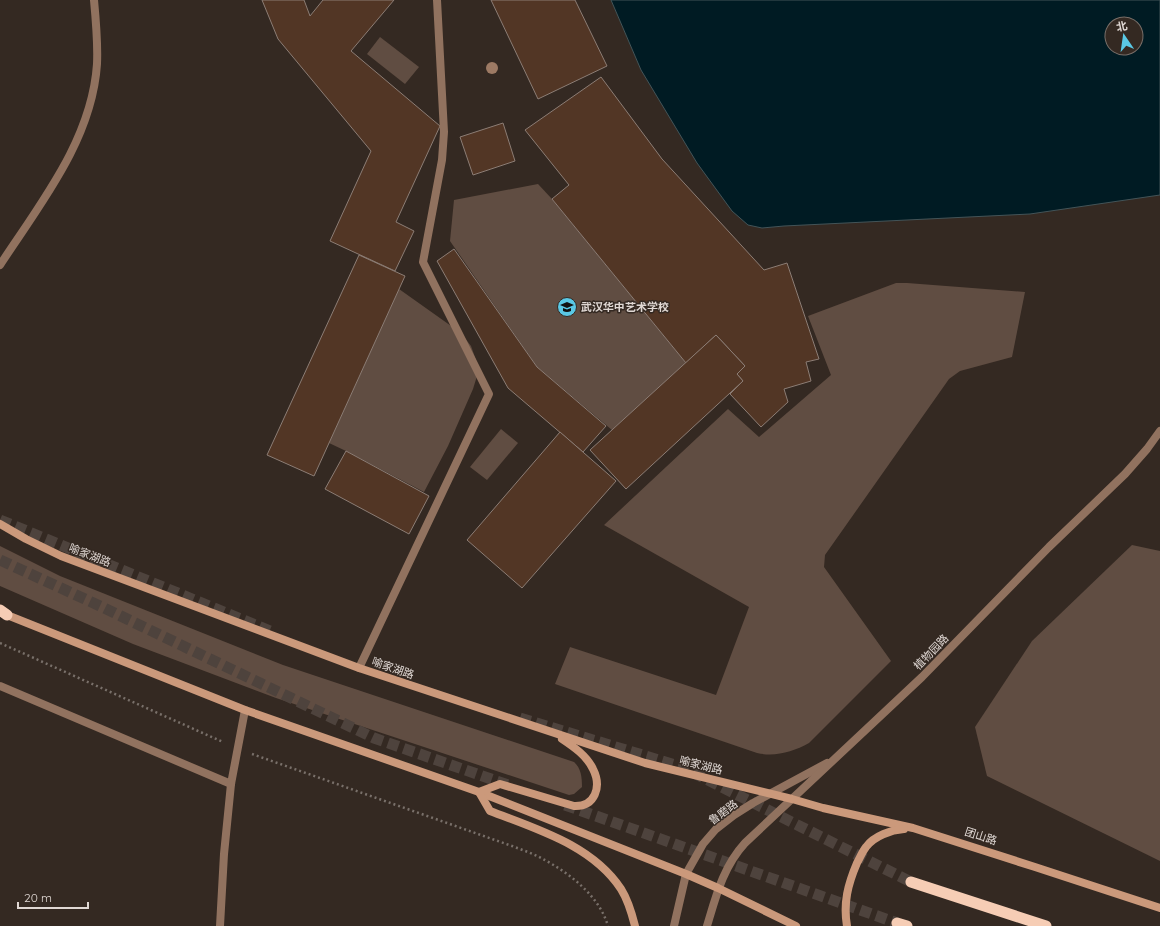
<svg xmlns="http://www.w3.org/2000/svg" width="1160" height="926" font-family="Quicksand,'Noto Sans SC',sans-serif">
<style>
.green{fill:#604d42}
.water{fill:#001b23;stroke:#435458;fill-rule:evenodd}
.building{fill:#523625;stroke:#8c7d75}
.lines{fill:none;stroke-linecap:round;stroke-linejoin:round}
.trunk-tunnel{stroke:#4e433d;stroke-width:11;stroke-dasharray:11 5.5;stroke-linecap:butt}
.path{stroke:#79706a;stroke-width:2.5;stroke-dasharray:2 3;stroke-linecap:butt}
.service{stroke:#91725f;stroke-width:8}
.minor{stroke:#91725f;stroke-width:8}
.tertiary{stroke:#91725f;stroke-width:8}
.secondary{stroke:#cb997b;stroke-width:8}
.trunk{stroke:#f6cdb5;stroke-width:11}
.tree{fill:#9d7a64}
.labels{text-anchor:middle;stroke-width:3;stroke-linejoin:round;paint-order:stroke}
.poi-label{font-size:11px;font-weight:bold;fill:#e0d8d4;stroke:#342922;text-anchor:start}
.street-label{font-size:11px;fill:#e0d8d4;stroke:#342922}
</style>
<rect width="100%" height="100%" fill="#342922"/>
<g class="green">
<path d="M380,37L419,67L405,84L367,54Z"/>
<path d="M538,184L552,199L686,363L612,430L537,367L450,241L454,200Z"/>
<path d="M896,283H907L1025,292L1012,357L960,371L949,379L825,555L824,567L891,661L809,743C793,752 775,757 757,753L555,684L570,647L716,695L749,607L604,525L728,409L759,437L831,375L808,316Z"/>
<path d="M399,289L461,333L471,346L476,360L477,376L473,389L448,446L424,492L346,451L329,443Z"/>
<path d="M501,429L518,443L487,480L470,467Z"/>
<path d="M1132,545L1160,551V861L987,776L975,727L1032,641Z"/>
<path d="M0,546L60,576L283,665L574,762C581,768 582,777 582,787L574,794L569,795L276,698L133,644L0,586Z"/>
</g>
<path class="water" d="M611,0H1160V195L1030,214L784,226L762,228L748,225L732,211L697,163L641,70ZM1112,24H1136V48H1112Z"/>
<g class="building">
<path d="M262,0H304L310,16L323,0H394L351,51L440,126L396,222L414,231L395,271L330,241L371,151L278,39Z"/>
<path d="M491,0H575L607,66L538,99Z"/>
<path d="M601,77L662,159L764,270L787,263L819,359L806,362L811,381L784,389L788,402L761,427L730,394L743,381L737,374L745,366L716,335L686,363L552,199L569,185L525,130Z"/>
<path d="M503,123L515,161L473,175L460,137Z"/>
<path d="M454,249L537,367L606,426L583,452L508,388L437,261Z"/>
<path d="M359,255L405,276L314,476L267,455Z"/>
<path d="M716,335L745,366L737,374L743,381L626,489L590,450Z"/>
<path d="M560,432L616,481L522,588L467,540Z"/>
<path d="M346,451L429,496L409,534L325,489Z"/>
</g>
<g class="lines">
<g class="trunk-tunnel">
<path d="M0,520L270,631"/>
<path d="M0,560L100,606L374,738L511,786"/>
<path d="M520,718L682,767L911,882"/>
<path d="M565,805L897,923"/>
</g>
<g class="path">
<path d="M0,643L223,742"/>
<path d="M252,754L512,846C522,850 532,853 541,858C568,872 599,895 608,926"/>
</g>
<g class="service">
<path d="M359,668L489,394L423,262L442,160L444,132L437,0"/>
<path d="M0,686L231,784"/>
</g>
<g class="minor">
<path d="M0,265C40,204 92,140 97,64C98,43 96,21 94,0"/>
<path d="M220,926L224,854L231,784L245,710"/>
</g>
<g class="tertiary">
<path d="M674,926L686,874L703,844L716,829L734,815L753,803L827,763"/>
<path d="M707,926C716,896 723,867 745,843L922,677L1049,547L1125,474L1147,449L1160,431"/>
</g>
<g class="secondary">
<path d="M0,524L26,539L61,556L359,668L645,763L792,799L823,808L913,828L1035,867L1160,908"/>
<path d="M2,613L245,710L479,792L686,874L718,888L796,926"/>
<path d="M562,739C574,747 587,756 593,769C602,787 595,807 574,806L500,784L479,792L490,811C536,829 592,845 621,889C628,900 632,914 635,926"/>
<path d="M847,926C843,903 848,884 857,863C860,858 862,852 866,847C874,836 891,830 904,829"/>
</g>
<g class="trunk">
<path d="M0,610L7,615"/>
<path d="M911,882L1046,926"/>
<path d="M897,923L907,926"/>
</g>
</g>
<circle class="tree" cx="492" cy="68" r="6"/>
<defs>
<g id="university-disc" transform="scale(1)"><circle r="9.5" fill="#5ac8e5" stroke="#342922"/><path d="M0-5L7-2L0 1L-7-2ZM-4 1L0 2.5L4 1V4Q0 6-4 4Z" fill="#111"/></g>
</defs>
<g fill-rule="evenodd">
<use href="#university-disc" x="567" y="307"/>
</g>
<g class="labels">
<g class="poi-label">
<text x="581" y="311">武汉华中艺术学校</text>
</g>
<g class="street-label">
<text transform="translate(90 555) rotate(21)" y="4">喻家湖路</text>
<text transform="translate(931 652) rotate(-46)" y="4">植物园路</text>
<text transform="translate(393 668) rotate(19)" y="4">喻家湖路</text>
<text transform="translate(701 765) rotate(14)" y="4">喻家湖路</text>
<text transform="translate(723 812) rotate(-37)" y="4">鲁磨路</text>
<text transform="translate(981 836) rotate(18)" y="4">团山路</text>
</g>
</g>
<g transform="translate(1124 36) rotate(347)"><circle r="19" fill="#342922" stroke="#796f69"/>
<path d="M0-3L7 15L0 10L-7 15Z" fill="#5ac8e5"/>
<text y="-6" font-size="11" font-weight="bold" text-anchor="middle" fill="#e0d8d4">北</text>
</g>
<path d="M18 902v6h70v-6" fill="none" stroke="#e0d8d4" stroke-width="2"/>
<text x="24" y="902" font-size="12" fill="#e0d8d4" stroke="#342922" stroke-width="3" paint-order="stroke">20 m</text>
</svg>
